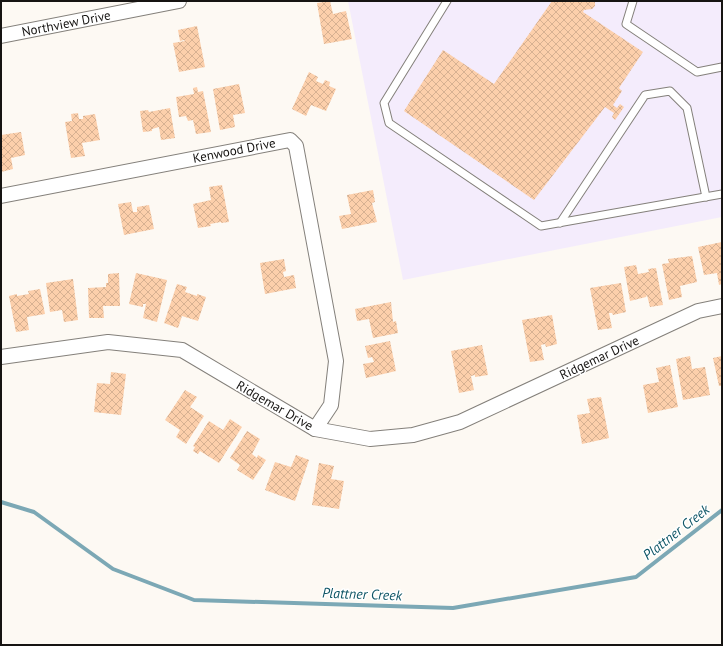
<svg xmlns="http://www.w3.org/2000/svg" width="723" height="646" font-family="'PT Sans',sans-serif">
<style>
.education{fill:#f4ecfc}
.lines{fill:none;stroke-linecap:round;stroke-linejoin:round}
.stream{stroke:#7ca8b5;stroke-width:4}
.building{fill:url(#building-cross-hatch)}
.lane-casing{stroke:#84807b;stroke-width:9}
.street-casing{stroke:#84807b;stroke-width:16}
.lane{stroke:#fff;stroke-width:7}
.street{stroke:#fff;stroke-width:14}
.labels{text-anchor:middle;stroke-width:3;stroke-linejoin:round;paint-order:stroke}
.street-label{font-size:13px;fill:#161412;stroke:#fff}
.water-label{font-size:14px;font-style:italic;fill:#0e5566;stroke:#fff}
</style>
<defs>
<pattern id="building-cross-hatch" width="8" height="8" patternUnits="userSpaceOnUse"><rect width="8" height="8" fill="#fccfab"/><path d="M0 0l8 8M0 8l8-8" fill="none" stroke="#d7b192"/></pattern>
</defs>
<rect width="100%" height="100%" fill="#fdf9f3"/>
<path class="education" d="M348,1H722V217L403,280Z"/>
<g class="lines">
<path class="stream" d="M1,502L34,512L113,569L194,600L453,608L636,577L722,510"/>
</g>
<g class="building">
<path d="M330,1L333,14L346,11L352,39L324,44L317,3Z"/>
<path d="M552,1H595V6L592,9L584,10L583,12L643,52L619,88L622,91L613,105L617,108L620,104L624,107L615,120L612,117L614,113L605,107L534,200L404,111L443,50L494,84Z"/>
<path d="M197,26L205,67L179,72L173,43L185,41L184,40L180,41L178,30Z"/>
<path d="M309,72L318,77L316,81L323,84L325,80L330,82L329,86L336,89L326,111L311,105L306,116L292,109Z"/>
<path d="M239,84L245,113L233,115L235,127L220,130L213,89Z"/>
<path d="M197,87L198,92L203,91L211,132L196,134L193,120L188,121L186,116L179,117L176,97L194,94L193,88Z"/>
<path d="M170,108L175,138L161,140L159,127L152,129V131L143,132L140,111L148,110L149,112Z"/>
<path d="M78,113L79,119H83V116L95,114L100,140L82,143L85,156L71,158L65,122L72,121L71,114Z"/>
<path d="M21,132L25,155L11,158L13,169L1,172V135Z"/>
<path d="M222,185L229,222L221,223V222L210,224L211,226L198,228L193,204L211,200L209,187Z"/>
<path d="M373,190L375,202L372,203L377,222L342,229L339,216L351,214L347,195Z"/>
<path d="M131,202L133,212H137V207L149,205L154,229L124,235L118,204Z"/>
<path d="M722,242V284L719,285L717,273L704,275L698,247Z"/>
<path d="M692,256L697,282L680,286L682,297L669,300L662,264L669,263L668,259Z"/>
<path d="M284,259L286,271L283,272L284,277L294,275L296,288L265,294L260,263Z"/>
<path d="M636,265L638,274L649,272L648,269L656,268L663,305L650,307L647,295L646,297L630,301L624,267Z"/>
<path d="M119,273L120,306H103L104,318H89L88,288L106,287V283H108V274Z"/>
<path d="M136,273L167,280L157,322L143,318L146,304H143V307L129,304Z"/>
<path d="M73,279L78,320L64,322L62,310L50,312L46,283Z"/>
<path d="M621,283L626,312L613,315L612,313H609L612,328L598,330L590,288Z"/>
<path d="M177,284L187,287L185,292L197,296V294L206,297L198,321L182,316L178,328L164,323Z"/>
<path d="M40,289L45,314L27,317L29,330L16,332L9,296L17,294V296L29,294L28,291Z"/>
<path d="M391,302L393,322L396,321L398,333L373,338L369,319L357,321L355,309Z"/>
<path d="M552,315L557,344L546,347L545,344L541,345L544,360L530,362L522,320Z"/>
<path d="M390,341L396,371L366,378L363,364L374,362L372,357L368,358L365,346Z"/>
<path d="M482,345L488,375L475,377V375L471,376L474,390L459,393L451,351Z"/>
<path d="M690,356L692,369L705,367L710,395L683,400L676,359Z"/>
<path d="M722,356V386H719L713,358Z"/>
<path d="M670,365L678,407L648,413L643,385L659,382L656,368Z"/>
<path d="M111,372L126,374L121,415L94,412L97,383L110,384Z"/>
<path d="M185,390L197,397L190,407L204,416L186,444L176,437L180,430L165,420Z"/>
<path d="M601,397L609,438L582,444L577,415L590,413L587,399Z"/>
<path d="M230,419L242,427L219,463L200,451L198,454L193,451L195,447L193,446L209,421L223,430Z"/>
<path d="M247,431L260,439L252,454L257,458L258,455L266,460L253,480L237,470L240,465L230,458Z"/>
<path d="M296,455L309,460L295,501L265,490L275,462L291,467Z"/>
<path d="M319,463L334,466L331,479L344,481L339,509L312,505Z"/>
</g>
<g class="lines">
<g class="lane-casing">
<g id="lane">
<path d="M447,1L384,103L389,123L541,226L722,194"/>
<path d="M633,1L626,24L697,72L722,67"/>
<path d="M560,223L645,95L670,91L687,108L706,197"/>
</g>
</g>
<g class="street-casing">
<g id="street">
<path d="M1,36L179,1"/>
<path d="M1,196L290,140L296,146L336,361L331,405L315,429"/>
<path d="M1,357L108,342L182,350L315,429L370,439L413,435L460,422L698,311L722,306"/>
</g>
</g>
<use href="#lane" class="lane"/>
<use href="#street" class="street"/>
</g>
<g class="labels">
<g class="street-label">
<text transform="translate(66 23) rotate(-11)" y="5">Northview Drive</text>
<text transform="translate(234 150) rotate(-11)" y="5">Kenwood Drive</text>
<text transform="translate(599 357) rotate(-25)" y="5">Ridgemar Drive</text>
<text transform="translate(275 405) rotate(30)" y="5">Ridgemar Drive</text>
</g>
<g class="water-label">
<text transform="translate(676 532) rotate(-38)" y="5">Plattner Creek</text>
<text transform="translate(362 594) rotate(2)" y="5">Plattner Creek</text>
</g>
</g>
<rect width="723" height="646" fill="none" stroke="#161412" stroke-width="4"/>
</svg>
